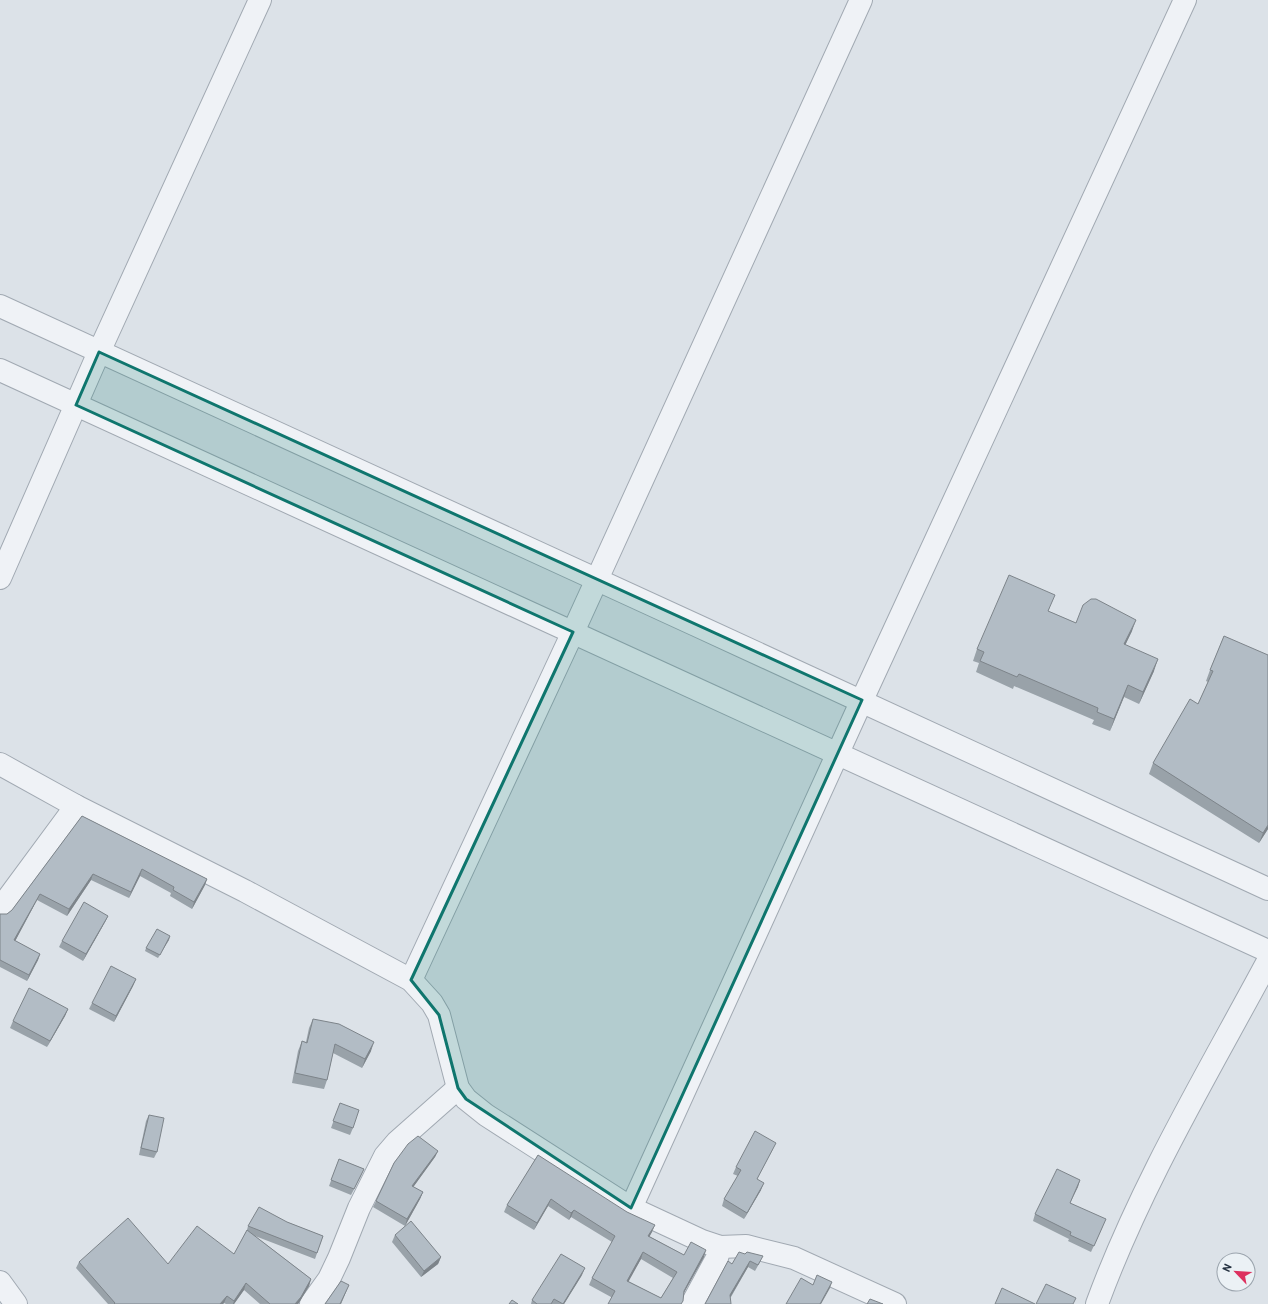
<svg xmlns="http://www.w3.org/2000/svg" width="1268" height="1304" font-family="Barlow,sans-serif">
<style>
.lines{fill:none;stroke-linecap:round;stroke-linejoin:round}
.minor-casing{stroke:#a1a9b2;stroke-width:24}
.tertiary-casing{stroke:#a1a9b2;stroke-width:24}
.minor{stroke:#eff2f6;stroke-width:22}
.tertiary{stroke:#eff2f6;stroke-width:22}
.wall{fill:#99a2a9;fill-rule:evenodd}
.shaded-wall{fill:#7d848a}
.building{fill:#b2bcc5;stroke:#7d848a;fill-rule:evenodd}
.marked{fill:#0f766e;fill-opacity:0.2;stroke:#0f766e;stroke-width:3;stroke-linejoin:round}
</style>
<rect width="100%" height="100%" fill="#dce2e8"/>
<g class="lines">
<g class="minor-casing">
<g id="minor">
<path d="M0,306C423,500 846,693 1268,889"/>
<path d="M0,578L99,352L260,0"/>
<path d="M0,764L76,806L245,891L411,980L432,1003L439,1015L458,1088L466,1099L486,1115L631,1208L702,1241L720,1247L746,1246L794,1258L895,1304"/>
<path d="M0,909L76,806"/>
<path d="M411,980L573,632L861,0"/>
<path d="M631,1208L862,700L1185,0"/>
<path d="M0,1282L16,1304"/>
<path d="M311,1304L329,1279L339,1258L359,1208L385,1156L397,1142L458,1088"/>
<path d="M692,1304L717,1258L720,1247"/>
</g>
</g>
<g class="tertiary-casing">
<g id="tertiary">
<path d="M0,370L1268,951"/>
<path d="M1097,1304C1141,1184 1208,1073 1268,961"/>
</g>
</g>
<use href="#minor" class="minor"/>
<use href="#tertiary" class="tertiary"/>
</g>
<g class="wall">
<path d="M1050,607L1048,611L1076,623L1132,631L1125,645L1154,671L1139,704L1124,697L1110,731L1092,724L1094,720L1014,686L1013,689L976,672L979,663L973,661L977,649Z"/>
<path d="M1224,636L1268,829L1259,843L1149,774L1153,763L1198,704L1208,682L1206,681L1210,670Z"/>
<path d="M82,816L207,879L205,885L192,909L170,896L171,893L140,876L129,898L91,880L67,916L37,900L15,941L40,954L38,960L27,981L0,967V914H7L12,910Z"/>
<path d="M108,916L105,922L83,961L59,947L62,941Z"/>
<path d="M170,936L158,958L145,951L146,948Z"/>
<path d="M136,979L133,986L114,1022L89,1009L92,1003Z"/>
<path d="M68,1009L65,1016L47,1047L10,1028L13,1021Z"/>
<path d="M313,1019L371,1051L362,1068L333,1053L327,1080L324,1089L292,1083L298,1051L302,1041L306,1042L309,1028Z"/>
<path d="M340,1103L353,1128L350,1135L331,1128Z"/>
<path d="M149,1115L157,1152L154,1158L139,1155L146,1121Z"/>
<path d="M773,1149L757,1179L761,1190L744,1219L722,1206L724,1199L738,1176L733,1174L736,1167Z"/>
<path d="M438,1151L435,1157L413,1187L423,1192L420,1199L405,1226L373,1207L376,1201Z"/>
<path d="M538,1155L652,1232L649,1236L684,1255L704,1257L683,1294V1301L611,1297L589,1285L592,1278L612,1242L571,1217L569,1220L548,1206L534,1230L504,1212L507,1205ZM641,1259L673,1278L661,1298L628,1281Z"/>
<path d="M339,1159L364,1169L361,1176L351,1195L329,1186Z"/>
<path d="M1080,1180L1070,1203L1103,1226L1091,1252L1068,1241L1069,1239L1033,1221L1035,1214Z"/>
<path d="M287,1222L323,1236L315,1259L255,1236L311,1279L309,1286L298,1304H260L244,1290L234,1304H226L224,1303L223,1304H108L76,1268L79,1262L168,1264L234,1254L247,1230L248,1226Z"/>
<path d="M395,1235L441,1257L438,1264L421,1277L392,1242Z"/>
<path d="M745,1254L760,1262L755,1271L748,1267L731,1297L705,1304L732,1264Z"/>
<path d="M582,1275L564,1304H531L532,1300Z"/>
</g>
<g class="shaded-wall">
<path d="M1136,620L1132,631L1120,656L1124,644Z"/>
<path d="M1158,659L1154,671L1139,704L1143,692Z"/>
<path d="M1128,685L1124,697L1110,731L1114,719Z"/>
<path d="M1268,825V829L1259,843L1263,833Z"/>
<path d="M142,869L140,876L129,898L131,892Z"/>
<path d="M93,874L91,880L67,916L69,909Z"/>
<path d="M207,879L205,885L192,909L194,902Z"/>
<path d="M40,894L37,900L12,947L14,940Z"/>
<path d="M108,916L105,922L83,961L86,954Z"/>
<path d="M170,936L169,940L158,958L160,955Z"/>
<path d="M40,954L38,960L27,981L29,975Z"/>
<path d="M136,979L133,986L114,1022L116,1016Z"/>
<path d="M68,1009L65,1016L47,1047L50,1041Z"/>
<path d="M374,1042L371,1051L362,1068L365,1059Z"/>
<path d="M438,1151L435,1157L409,1193L412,1186Z"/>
<path d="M1080,1180L1078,1187L1067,1209L1070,1203Z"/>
<path d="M764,1183L761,1190L744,1219L747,1213Z"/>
<path d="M423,1192L420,1199L405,1226L407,1219Z"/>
<path d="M551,1199L548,1206L534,1230L537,1223Z"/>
<path d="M574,1210L571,1217L569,1220L571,1213Z"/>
<path d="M655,1225L652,1232L646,1243L648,1236Z"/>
<path d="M706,1250L704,1257L681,1298L684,1291Z"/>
<path d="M643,1252L641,1259L625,1288L627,1281Z"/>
<path d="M441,1257L438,1264L421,1277L424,1271Z"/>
<path d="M750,1261L748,1267L728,1301L730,1295Z"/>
<path d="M585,1268L582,1275L564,1304H563Z"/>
<path d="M311,1279L309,1286L299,1303L298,1304H295Z"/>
<path d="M832,1282L830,1288L821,1304H820Z"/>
<path d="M246,1283L244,1290L234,1304H233L234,1301Z"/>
<path d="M349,1285L341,1304H340Z"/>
<path d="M227,1296L224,1303L223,1304H220Z"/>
</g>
<g class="building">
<path d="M1009,575L1055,595L1048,611L1076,623L1083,605L1091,599H1096L1136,620L1124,644L1158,659L1143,692L1128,685L1114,719L1097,712L1098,708L1019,674L1017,677L980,661L984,652L977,649Z"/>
<path d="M1224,636L1268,655V825L1263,833L1153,763L1190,699L1198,704L1213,671L1210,670Z"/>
<path d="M82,816L207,879L194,902L173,890L174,887L142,869L131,892L93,874L69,909L40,894L14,940L40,954L29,975L0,960V914H7L12,910Z"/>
<path d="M84,902L108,916L86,954L62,941Z"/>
<path d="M157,929L170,936L160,955L146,948Z"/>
<path d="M111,966L136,979L116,1016L92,1003Z"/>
<path d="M29,988L68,1009L50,1041L13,1021Z"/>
<path d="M313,1019L339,1024L374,1042L365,1059L335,1044L327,1080L295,1073L302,1041L307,1043Z"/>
<path d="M340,1103L359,1110L353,1128L333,1121Z"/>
<path d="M149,1115L164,1118L157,1152L141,1148Z"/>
<path d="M755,1131L776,1143L757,1179L764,1183L747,1213L724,1199L741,1170L736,1167Z"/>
<path d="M418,1136L438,1151L412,1186L423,1192L407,1219L376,1201L394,1163L408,1144Z"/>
<path d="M538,1155L627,1212L655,1225L648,1236L684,1255L691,1242L706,1250L684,1291L683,1301L681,1304H608L615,1291L592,1278L615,1236L574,1210L571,1213L551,1199L537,1223L507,1205ZM643,1252L677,1272L661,1298L627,1281Z"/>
<path d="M339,1159L364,1169L354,1189L331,1180Z"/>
<path d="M1057,1169L1080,1180L1070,1203L1106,1219L1094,1246L1070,1235L1071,1232L1035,1214Z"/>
<path d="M259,1207L287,1222L323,1236L317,1253L248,1226Z"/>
<path d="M128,1218L168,1264L197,1226L234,1254L247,1230L311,1279L301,1297L295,1304H270L246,1283L234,1301L227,1296L220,1304H114L115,1303L79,1262Z"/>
<path d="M411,1221L441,1257L424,1271L395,1235Z"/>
<path d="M739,1252L745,1254L747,1252L763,1256L758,1265L750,1261L730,1295L731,1304H705L728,1261L732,1264Z"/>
<path d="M561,1254L585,1268L563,1304L554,1299L551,1304H537L532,1300Z"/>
<path d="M817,1275L832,1282L820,1304H786L801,1278L813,1285Z"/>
<path d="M341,1281L349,1285L340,1304H325Z"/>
<path d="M1046,1284L1076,1298L1073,1304H1036Z"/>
<path d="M1002,1288L1035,1304H995Z"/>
<path d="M870,1299L883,1304H867Z"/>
<path d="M512,1300L518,1304H509Z"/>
</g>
<path class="marked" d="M99,352L862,700L631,1208L466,1099L458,1088L439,1015L411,980L573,632L76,405Z"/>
<g transform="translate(1236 1272) rotate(295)"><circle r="19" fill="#ebf1f5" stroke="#9ba4ad"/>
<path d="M0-3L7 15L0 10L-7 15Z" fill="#dd315f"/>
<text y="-6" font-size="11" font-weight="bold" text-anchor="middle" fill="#243140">N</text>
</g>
</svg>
